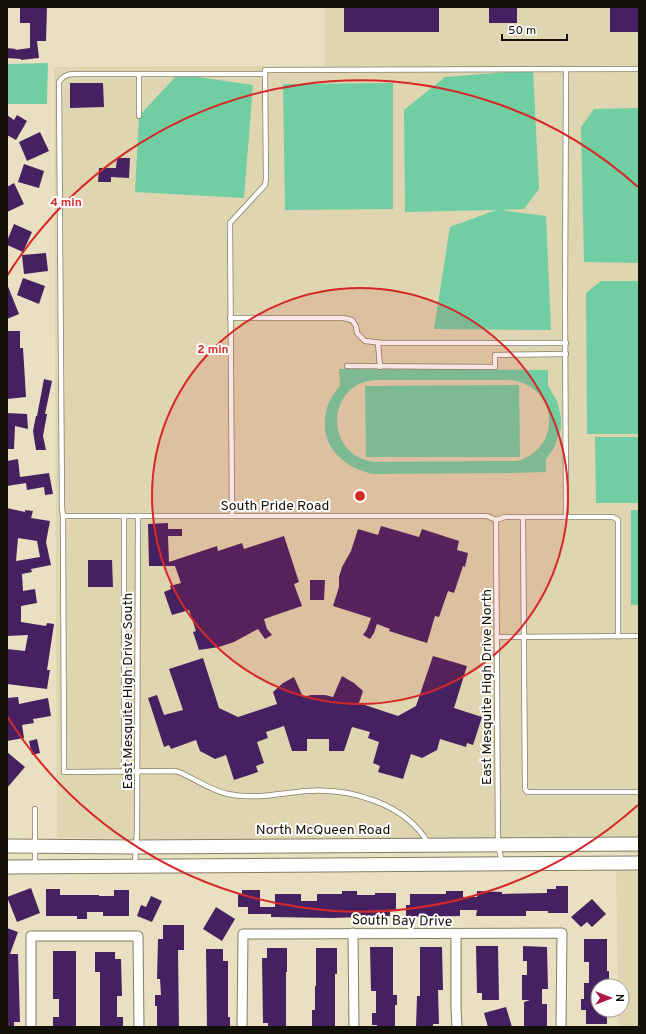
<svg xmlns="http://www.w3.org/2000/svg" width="646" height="1034" font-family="Overpass,sans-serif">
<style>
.built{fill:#dfd5b0}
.green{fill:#71cea2;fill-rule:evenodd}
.building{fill:#462162;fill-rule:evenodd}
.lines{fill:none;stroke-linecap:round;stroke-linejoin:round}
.service-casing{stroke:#857d61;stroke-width:6}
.minor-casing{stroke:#857d61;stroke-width:11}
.secondary-casing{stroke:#857d61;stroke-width:15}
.service{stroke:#fff;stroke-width:4.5}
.minor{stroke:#fff;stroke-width:9}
.secondary{stroke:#fff;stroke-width:13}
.ring{fill:none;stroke:#d62828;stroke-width:2}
.labels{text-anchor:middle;stroke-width:4;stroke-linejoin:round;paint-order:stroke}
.street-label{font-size:14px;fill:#131006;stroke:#fff}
.centre{fill:#d62828;stroke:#fff;stroke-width:2}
.ring-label{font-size:12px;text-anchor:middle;font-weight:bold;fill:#d62828;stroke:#fff;stroke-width:4;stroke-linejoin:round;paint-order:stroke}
</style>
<rect width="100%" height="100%" fill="#e9e0c2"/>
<g class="built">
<path d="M325,7H639V853L57,837L54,67L325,66Z"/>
<path d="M616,871H639V1027H618V1010H622V986H618Z"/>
</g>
<g class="green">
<path d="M48,63L47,104H7V64Z"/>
<path d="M533,70L539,189L524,209L501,210L546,216L551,330L434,329L450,227L496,210L405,212L404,110L445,77Z"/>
<path d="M178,74L253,85L244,198L135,192L139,116Z"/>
<path d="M393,83V209L285,210L283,84Z"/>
<path d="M639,108V263L584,262L581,127L594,109Z"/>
<path d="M601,281H639V434H587L586,293Z"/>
<path d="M339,369L548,370V386L557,401L561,417V429L554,448L546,459V472L509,473L372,474C342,467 319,445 326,412C327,406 330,400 333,395C334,392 337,390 339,387C341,383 339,374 339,369ZM375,380H509C558,384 564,448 517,461L373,462C365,460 357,458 351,452C330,434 333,399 357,385C362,382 369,381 375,380Z"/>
<path d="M519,385L520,457H366L365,386Z"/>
<path d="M595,437H639V503H596Z"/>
<rect x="631" y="510" width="8" height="95"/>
</g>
<g class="building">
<path d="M20,7H47L46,41H37L39,58L21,60V59L7,58V48L16,49L15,50L30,48V23H20Z"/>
<rect x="344" y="7" width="95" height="25"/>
<rect x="489" y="7" width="28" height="16"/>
<rect x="610" y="7" width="29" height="25"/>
<path d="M70,83H103L104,107L70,108Z"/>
<path d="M7,115L14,120L17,115L27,121L16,140L7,135Z"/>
<path d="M40,132L49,151L27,161L19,142Z"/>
<path d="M117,158H130L129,178L111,177V182H98L99,168H116Z"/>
<path d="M24,164L44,171L39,188L18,182Z"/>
<path d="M14,183L24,204L7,212V187Z"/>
<path d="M14,224L32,232L23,252L7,245V241Z"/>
<path d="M46,253L48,271L24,274L22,255Z"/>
<path d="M23,278L45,286L39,304L17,295Z"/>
<path d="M7,284L19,314L7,319Z"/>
<path d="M7,331H20V348H23L26,397L7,399Z"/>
<path d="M44,379L52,381L45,414H47L43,436L46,450H36L33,431L36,416H37Z"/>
<path d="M7,413L27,414L28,429L15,426L14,449H7Z"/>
<path d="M18,459L20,477L49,473L53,494L45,495L44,487L27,490L26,483L7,486V461Z"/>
<path d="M7,508L25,512V510L33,511L31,518L50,521L46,542L51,565L31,569L32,572L22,574L23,591L35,589L37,603L21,606V622L46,626L47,623L54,624L47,670H50L47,689L7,684V649L25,651L28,635L7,636ZM18,538L37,541L40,557L16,561Z"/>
<path d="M168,523V529H182V536H168L169,562L217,546L218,551L242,543L244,549L284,536L299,582L294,584L302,606L264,619L267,629L272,635L265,639L258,629L234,642L219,647L199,650L193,632L196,631L189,610L172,615L164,592L171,589L170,586L181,583L175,566H149L148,524Z"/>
<path d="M381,526L419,537L422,529L459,541L457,550L468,553L465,567L463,566L454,593L448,591L439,617L435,616L427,643L389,631L390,629L377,624L374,633L370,639L363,635L367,629L371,618L333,606L339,587V577L342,567L351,551L358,529L378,535Z"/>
<path d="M88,560H112L113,587H88Z"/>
<path d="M310,580H325L324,600H310Z"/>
<path d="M433,656L467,666L454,708L482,717L473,745L467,743L466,747L440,739L437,750L422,758L411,754L403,779L378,772L380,766L373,763L379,742L368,738L370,732L352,727L344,751H329V739H307V751H292L284,726L266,732L268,738L257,742L264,763L256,766L258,772L234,780L226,755L215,759L200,751L196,740L171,749L169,745L164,747L148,698L157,695L164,715L183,710L169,669L203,658L219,708L238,717L277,704L273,692L283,683L294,677L303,697L311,695H325L333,697L342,676L354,683L363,691L359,703L398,716L416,706Z"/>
<path d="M18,697L19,704L48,698L51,716L33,719L34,723L22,725L24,738L7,741V698Z"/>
<path d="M37,739L40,753L32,755L29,741Z"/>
<path d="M7,752L25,767L7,788Z"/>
<path d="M556,886H568V913H548V911H526V916H476L477,910H460V916L406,917V905H410V894H446V891H463V897H477V891L502,892V894L547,893V889H556Z"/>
<path d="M31,888L40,913L17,922L7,897Z"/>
<path d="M46,889H60V895H99V896H114V890H129V916H103V912H87V919H77V916H46Z"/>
<path d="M242,890H260V907H275V894H301V901H317V894H342V891H357V895H375V893H396V911H390V916L332,918L271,917V914H248V907H238V895H242Z"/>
<path d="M151,896L162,901L152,922L137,916L141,905L146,907Z"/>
<path d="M592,899L606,914L592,927L587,922L581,927L571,917Z"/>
<path d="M216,907L235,919L222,941L203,929Z"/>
<path d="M163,925H184V950H178L179,1027H157V1006H155V995H161L160,979H157L158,939H163Z"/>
<path d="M7,928L18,932L10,954H18L20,1022H14V1027H7Z"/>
<path d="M584,939H607V971H609V986H598V1010H607V1024H586V1010H581V999H584V983H589V962H584Z"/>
<path d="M476,946H498L499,1000H482V993H477Z"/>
<path d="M523,946L547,947L548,989H542V1004H547V1027H524V1002L530,1000H522V975H527V961H523Z"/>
<path d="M370,947H393V995H397V1005H395V1027H377V1025H372V1013H376V991H371Z"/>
<path d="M420,947H442L443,990H438L439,1024H433V1027H416L417,996H420Z"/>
<path d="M267,948H287V972H286V1027H268V1023H263L262,958H267Z"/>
<path d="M316,948H337V974H335V1027H312V1010H315V986H316Z"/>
<path d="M206,949H223V961H228V1017H230V1027H207Z"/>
<path d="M53,951H76V1027H53V1017H59V999H53Z"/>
<path d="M95,952H115V959H121L122,996H117V1017H123V1027H100V972H95Z"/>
<path d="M506,1007L512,1027H488L484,1013Z"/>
</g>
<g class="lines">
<g class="service-casing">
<g id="service">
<path d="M566,70L565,305L566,517"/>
<path d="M139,74V116"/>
<path d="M265,74H74C67,74 63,76 59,82L62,508L63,516L64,772L176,771C193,777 211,791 228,794C255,800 280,793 307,791C350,788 405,803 428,843"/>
<path d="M230,318H343L352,320L356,326L357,333L365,341L383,343H566"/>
<path d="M378,343L380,367"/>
<path d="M347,366L495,367V355L566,354"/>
<path d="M63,516H487L496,520L498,845L502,862"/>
<path d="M124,516V772"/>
<path d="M232,516L230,223L265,185L266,179L265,70L639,69"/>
<path d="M523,517L525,789L527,792H639"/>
<path d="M496,520L505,517H613L618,520V636"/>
<path d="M497,637L639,636"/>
<path d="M135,864L137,831L138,516"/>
<path d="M35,865V809"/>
</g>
</g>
<g class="minor-casing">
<g id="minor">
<path d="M353,933L354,1027"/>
<path d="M456,934V1008L457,1027"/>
<path d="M31,1027V936H138L139,1027"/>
<path d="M242,1027L243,934L562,933L561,1027"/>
</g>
</g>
<g class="secondary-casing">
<g id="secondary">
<path d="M7,846L137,847L639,844"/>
<path d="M7,867L639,863"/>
</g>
</g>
<use href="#service" class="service"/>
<use href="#minor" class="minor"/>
<use href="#secondary" class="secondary"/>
</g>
<circle cx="360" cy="496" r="208" fill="#d62828" fill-opacity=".12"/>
<g class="ring">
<circle cx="360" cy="496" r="208"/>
<path d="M638 805A416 416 0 0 1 7 716M7 276A416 416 0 0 1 638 187"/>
</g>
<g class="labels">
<g class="street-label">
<text x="275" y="510">South Pride Road</text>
<text transform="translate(486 687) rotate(-90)" y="5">East Mesquite High Drive North</text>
<text transform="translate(127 691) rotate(-90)" y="5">East Mesquite High Drive South</text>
<text x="323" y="834">North McQueen Road</text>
<text transform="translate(402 920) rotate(1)" y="5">South Bay Drive</text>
</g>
</g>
<circle cx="360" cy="496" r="6" class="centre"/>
<g class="ring-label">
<text x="66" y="206">4 min</text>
<text x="213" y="353">2 min</text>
</g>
<rect width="646" height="1034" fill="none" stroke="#131006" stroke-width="16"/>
<g transform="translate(610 998) rotate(90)"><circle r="19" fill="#ffffff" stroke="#a19f9b"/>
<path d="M0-3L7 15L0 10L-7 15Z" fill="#ad1946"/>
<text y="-6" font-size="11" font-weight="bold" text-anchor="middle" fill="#131006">N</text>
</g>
<path d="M502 34v6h65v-6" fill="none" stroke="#131006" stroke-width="2"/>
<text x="508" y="34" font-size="12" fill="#131006" stroke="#ffffff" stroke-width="3" paint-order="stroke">50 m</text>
</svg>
